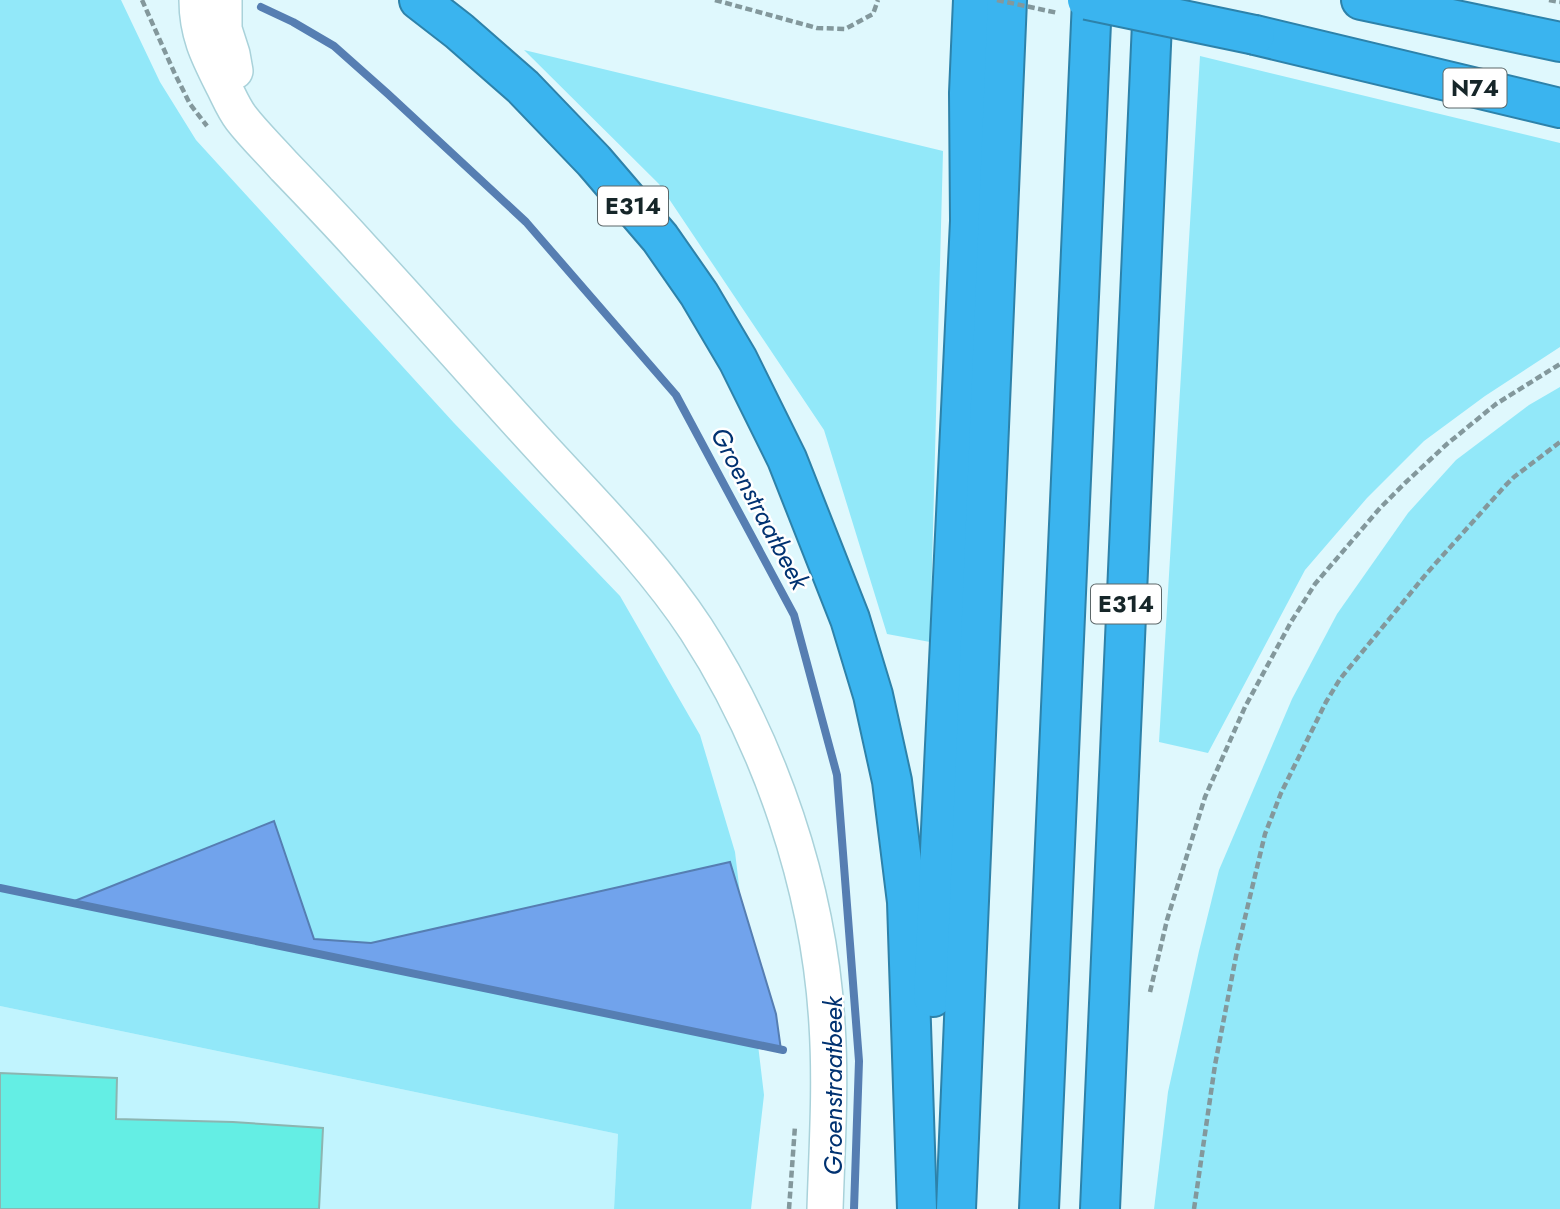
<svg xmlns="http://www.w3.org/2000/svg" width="1560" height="1209" font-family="Jost,sans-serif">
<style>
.built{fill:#c1f4fe}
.green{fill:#92e8f9}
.water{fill:#71a3ec;stroke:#567eb2;stroke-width:2}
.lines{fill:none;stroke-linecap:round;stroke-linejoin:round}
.stream{stroke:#567eb2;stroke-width:8}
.building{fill:#64eee4;stroke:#8cb5b1;stroke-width:2}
.minor-casing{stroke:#a9d2da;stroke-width:38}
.highway-casing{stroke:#2d82aa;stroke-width:42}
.path{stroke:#83989c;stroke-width:4.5;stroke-dasharray:7 3.5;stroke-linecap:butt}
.minor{stroke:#fff;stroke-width:35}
.highway{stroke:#3ab4ef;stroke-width:38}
.highway-bridge-casing{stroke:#2d82aa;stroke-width:42;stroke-linecap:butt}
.path-bridge{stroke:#83989c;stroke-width:4.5;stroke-dasharray:7 3.5;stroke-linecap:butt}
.highway-bridge{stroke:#3ab4ef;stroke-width:38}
.labels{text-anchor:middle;stroke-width:5;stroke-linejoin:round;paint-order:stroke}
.shield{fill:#fff;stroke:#5c6769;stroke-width:2}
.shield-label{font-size:23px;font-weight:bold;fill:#162629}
.water-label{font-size:26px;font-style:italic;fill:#003271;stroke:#fff}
</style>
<rect width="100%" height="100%" fill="#dff8fd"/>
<path class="built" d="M0,1006L618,1134L614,1209H0Z"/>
<g class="green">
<path d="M0,0H121L160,82L196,140L454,423L620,596L700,735L735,852L764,1095L751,1209H614L618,1134L0,1006Z"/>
<path d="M524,50L943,151L930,642L887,634L824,430L659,184Z"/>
<path d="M1200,56L1560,143V347L1485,396L1424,441L1367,498L1305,570L1208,753L1159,742Z"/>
<path d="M1560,387V1209H1154L1168,1092L1199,951L1219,870L1292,699L1337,614L1408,513L1456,460L1529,405Z"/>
</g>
<path class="water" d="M274,821L314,939L371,943L730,862L776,1014L781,1050L72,902Z"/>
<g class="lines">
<g class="stream">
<path d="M261,7L293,22L334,46L388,94L526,222L676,395L794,615L837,775L859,1061L854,1209"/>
<path d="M0,888L783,1050"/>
</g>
</g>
<path class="building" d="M0,1073L117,1078L116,1119L233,1122L323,1128L319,1209H0Z"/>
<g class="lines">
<g class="minor-casing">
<g id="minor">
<path d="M197,0C197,35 209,57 224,87C229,97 234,109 241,118C254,135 270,150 284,166C310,193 337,221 362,249C427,319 489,391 553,460C603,514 655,567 696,629C770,743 819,887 827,1024C831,1085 827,1147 825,1209"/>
<path d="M224,0V29L232,54L235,71"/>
</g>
</g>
<g class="highway-casing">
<g id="highway">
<path d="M419,0L459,31L523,87L594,161L660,238L699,294L738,360L787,459L850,619L873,695L892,781L907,902L917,1209"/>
<path d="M1361,0L1560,42"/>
<path d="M1255,35L1560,108"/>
<path d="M933,997L970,221L969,93L973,0"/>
<path d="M956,1209L1007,0"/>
<path d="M1039,1209L1092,0"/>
<path d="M1100,1209L1153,0"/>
</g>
</g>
<g class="path">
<path d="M142,0L174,72L190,104L207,126"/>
<path d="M715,0L817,28L845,29L873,14L878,0"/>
<path d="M1549,0L1560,2"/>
<path d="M1150,992L1167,920L1205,797L1245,707L1291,622L1315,584L1380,508L1405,483L1447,444L1496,404L1560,364"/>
<path d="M789,1209L795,1126"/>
<path d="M1194,1209L1215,1065L1237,951L1265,834L1281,793L1326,702L1340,679L1427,573L1504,487L1514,477L1560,442"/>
</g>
<use href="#minor" class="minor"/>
<use href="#highway" class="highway"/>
<g class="highway-bridge-casing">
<path id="highway-bridge" d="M1087,0L1255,35"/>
</g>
<path class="path-bridge" d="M997,0L1058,13"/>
<use href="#highway-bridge" class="highway-bridge"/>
</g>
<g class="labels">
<g class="shield">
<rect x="1443.5" y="68.5" width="63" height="39" rx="5"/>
<rect x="598" y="186.5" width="70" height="39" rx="5"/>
<rect x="1091" y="584.5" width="70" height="39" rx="5"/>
</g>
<g class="shield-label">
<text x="1475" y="96">N74</text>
<text x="633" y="214">E314</text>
<text x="1126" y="612">E314</text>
</g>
<g class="water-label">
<text transform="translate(760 508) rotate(62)" y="9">Groenstraatbeek</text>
<text transform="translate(833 1086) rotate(-90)" y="9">Groenstraatbeek</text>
</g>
</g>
</svg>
